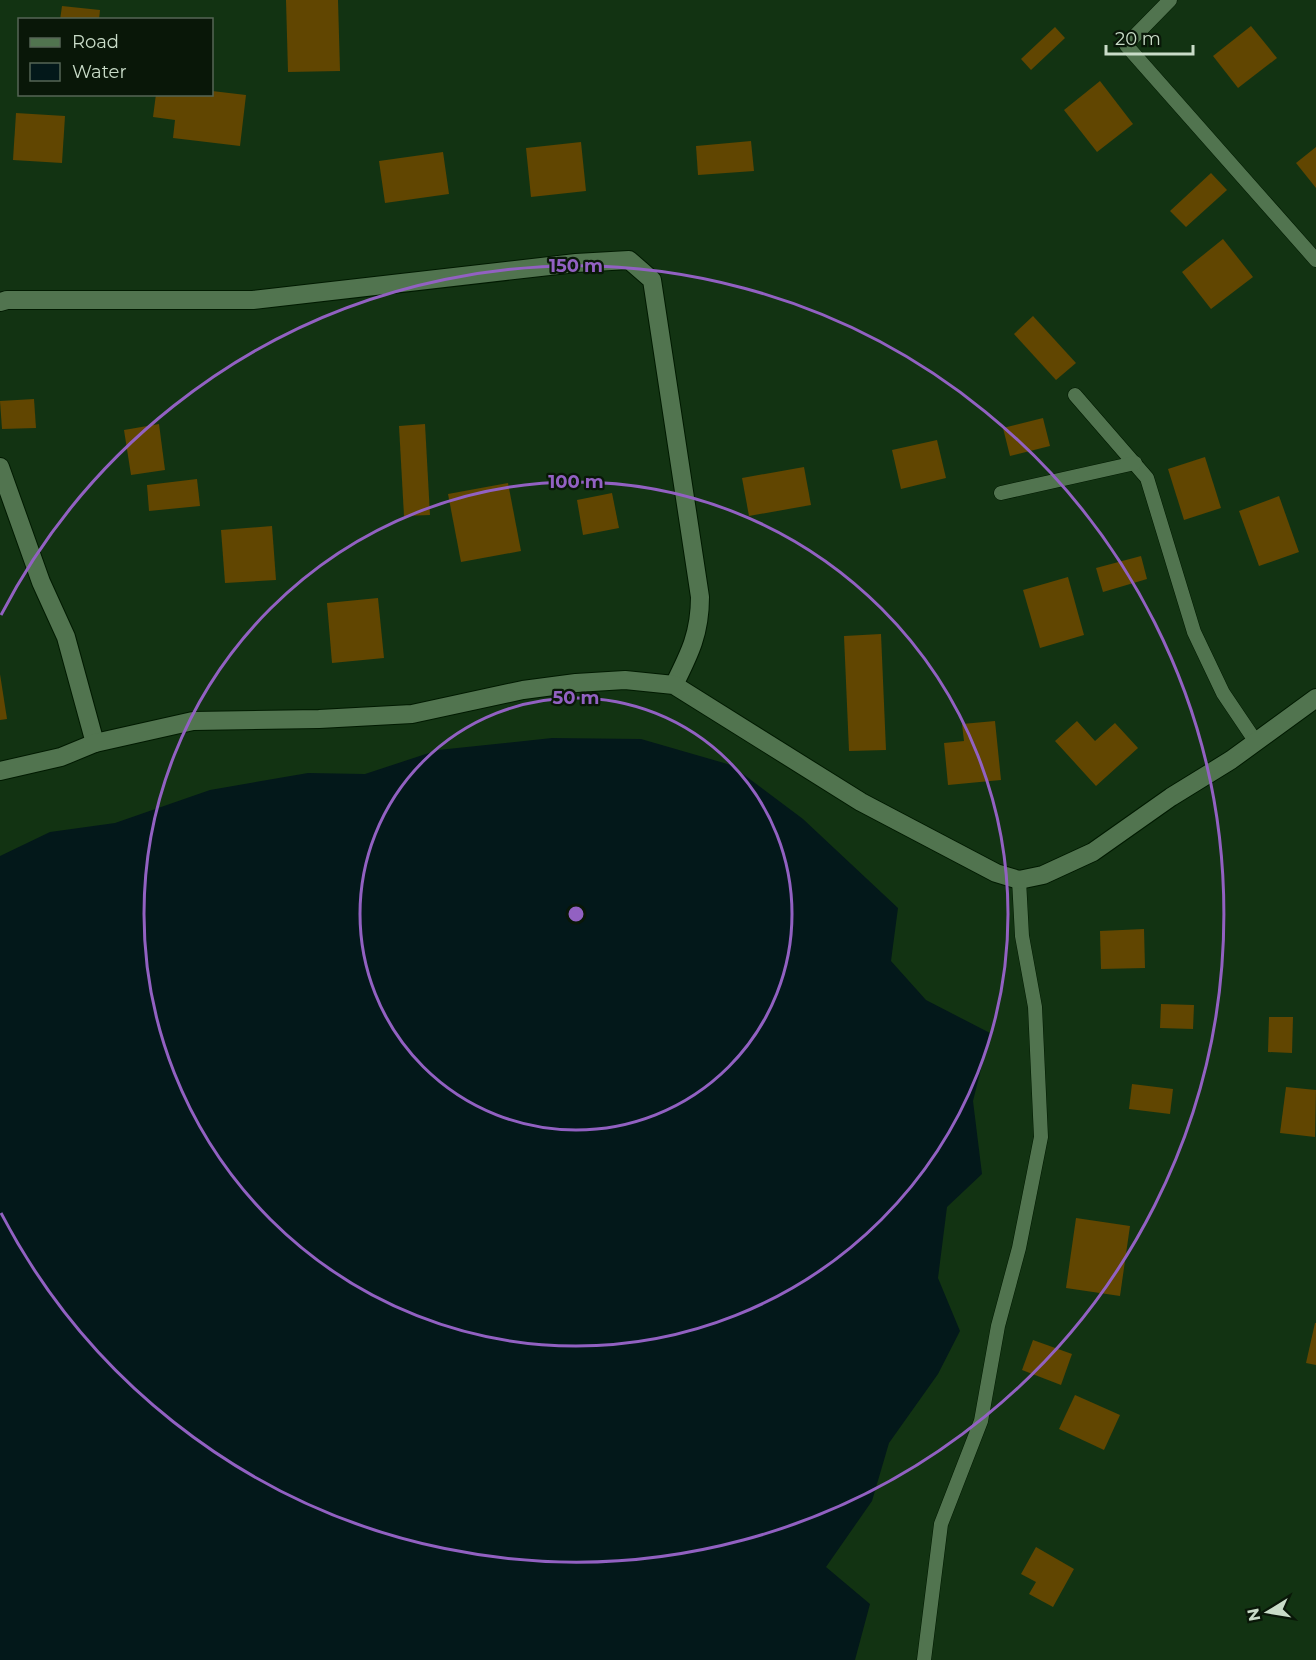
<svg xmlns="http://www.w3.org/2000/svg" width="1316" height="1660" font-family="Montserrat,sans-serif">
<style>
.water{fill:#03181a}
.building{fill:#614601}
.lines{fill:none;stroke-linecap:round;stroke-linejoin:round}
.lane-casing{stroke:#001a00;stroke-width:15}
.street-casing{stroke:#001a00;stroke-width:20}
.lane{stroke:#51744f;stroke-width:14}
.street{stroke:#51744f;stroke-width:18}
.ring{fill:none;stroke:#9261c2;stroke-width:3}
.centre{fill:#9261c2;stroke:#091708;stroke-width:3}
.ring-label{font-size:18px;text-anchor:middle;font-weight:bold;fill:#9261c2;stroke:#091708;stroke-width:4.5;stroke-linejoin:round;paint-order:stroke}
</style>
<rect width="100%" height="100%" fill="#123312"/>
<path class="water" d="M552,738L641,739L731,765L803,819L898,908L891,961L926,1000L990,1033L973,1101L982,1174L947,1207L938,1278L960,1331L938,1374L889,1443L872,1501L826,1567L870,1604L855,1660H0V856L50,832L115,823L210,790L308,773L365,774L438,750Z"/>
<g class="building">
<path d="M286,0H338L340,71L288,72Z"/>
<path d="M62,6L100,10L99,20H60Z"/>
<path d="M1251,26L1277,58L1238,88L1213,56Z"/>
<path d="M1055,27L1065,38L1031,70L1021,59Z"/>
<path d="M1100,81L1133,124L1097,152L1064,110Z"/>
<path d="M212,91L246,95L240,146L173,138L175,120L153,117L156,94H212Z"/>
<path d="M16,113L65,116L62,163L13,160Z"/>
<path d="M751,141L754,171L698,175L696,146Z"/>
<path d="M581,142L586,191L531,197L526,148Z"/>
<path d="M1316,147V188L1296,163Z"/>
<path d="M443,152L449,194L385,203L379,161Z"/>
<path d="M1211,173L1227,190L1186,227L1170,211Z"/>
<path d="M1223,239L1253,277L1211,309L1182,272Z"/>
<path d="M1033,316L1076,363L1056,380L1014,334Z"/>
<path d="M34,399L36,428L2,429L0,401Z"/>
<path d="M1043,418L1050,446L1010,456L1003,428Z"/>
<path d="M159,424L165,470L131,475L124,430Z"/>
<path d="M425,424L430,515L404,516L399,426Z"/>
<path d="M937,440L946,478L901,489L892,450Z"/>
<path d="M1205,457L1221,508L1184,520L1168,469Z"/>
<path d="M804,467L811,505L749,516L742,478Z"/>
<path d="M197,479L200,506L149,511L147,485Z"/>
<path d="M508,483L521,551L461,562L448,494Z"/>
<path d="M612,493L619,528L583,535L577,500Z"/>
<path d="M1279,496L1299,552L1259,566L1239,511Z"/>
<path d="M272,526L276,580L225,583L221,530Z"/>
<path d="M1141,556L1147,579L1103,592L1096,568Z"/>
<path d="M1068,577L1084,635L1040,648L1023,590Z"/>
<path d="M378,598L384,658L332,663L327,603Z"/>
<path d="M881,634L886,750L849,751L844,636Z"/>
<path d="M0,674L7,719L0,720Z"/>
<path d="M995,721L1001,780L948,785L944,743L964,741L962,724Z"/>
<path d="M1077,721L1095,741L1115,723L1138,748L1096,786L1055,741Z"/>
<path d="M1144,929L1145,968L1101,969L1100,931Z"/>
<path d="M1161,1004L1194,1005L1193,1029L1160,1028Z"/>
<path d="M1269,1017H1293L1292,1053L1268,1052Z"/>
<path d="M1132,1084L1173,1089L1170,1114L1129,1109Z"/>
<path d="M1286,1087L1316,1090L1315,1137L1280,1133Z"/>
<path d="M1076,1218L1130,1226L1120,1296L1066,1288Z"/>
<path d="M1315,1323H1316V1365L1306,1363Z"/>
<path d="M1033,1340L1072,1354L1061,1385L1022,1370Z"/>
<path d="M1075,1395L1120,1415L1104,1450L1059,1429Z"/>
<path d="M1036,1547L1074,1569L1053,1607L1029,1594L1036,1582L1021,1574Z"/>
</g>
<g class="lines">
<g class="lane-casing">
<g id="lane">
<path d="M1170,0L1126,45L1316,260"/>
<path d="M1075,395L1147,478L1194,632L1223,693L1256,742"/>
<path d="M1001,493L1135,463"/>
<path d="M924,1660L941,1524L981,1421L998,1326L1019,1248L1041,1137L1035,1007L1022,936L1019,880"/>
</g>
</g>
<g class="street-casing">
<g id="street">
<path d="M0,302L7,300H253L576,263L629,260L652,280L700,597C700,633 690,653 674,685"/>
<path d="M0,467L41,582L66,637L95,743"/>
<path d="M0,771L61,757L95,743L193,721L319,719L412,714L523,690L576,683L625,680L674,685L861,802L996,873L1019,880L1043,875L1093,852L1171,797L1231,760L1316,698"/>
</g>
</g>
<use href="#lane" class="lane"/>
<use href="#street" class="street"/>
</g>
<g class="ring">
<circle cx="576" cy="914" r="216"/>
<circle cx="576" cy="914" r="432"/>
<path d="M1 615A648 648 0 1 1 1 1213"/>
</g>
<circle cx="576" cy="914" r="9" class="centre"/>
<g class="ring-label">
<text x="576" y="272">150 m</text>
<text x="576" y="488">100 m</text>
<text x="576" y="704">50 m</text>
</g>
<rect x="18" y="18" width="195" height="78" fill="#091708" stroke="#566655" stroke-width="1.5"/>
<rect x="30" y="38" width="30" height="9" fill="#51744f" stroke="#566655" stroke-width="1.5"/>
<text x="72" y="48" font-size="18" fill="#c9dcc8">Road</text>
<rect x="30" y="63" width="30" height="18" fill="#03181a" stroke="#566655" stroke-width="1.5"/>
<text x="72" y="78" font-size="18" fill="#c9dcc8">Water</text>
<g transform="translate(1268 1612) rotate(259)" stroke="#091708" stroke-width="4.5" paint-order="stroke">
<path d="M0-4.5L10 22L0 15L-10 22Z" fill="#c9dcc8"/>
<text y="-9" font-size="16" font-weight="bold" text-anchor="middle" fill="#c9dcc8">N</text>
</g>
<path d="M1106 45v9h87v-9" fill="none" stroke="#c9dcc8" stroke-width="3"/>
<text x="1115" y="45" font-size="18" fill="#c9dcc8" stroke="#091708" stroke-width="4.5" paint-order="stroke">20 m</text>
</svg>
